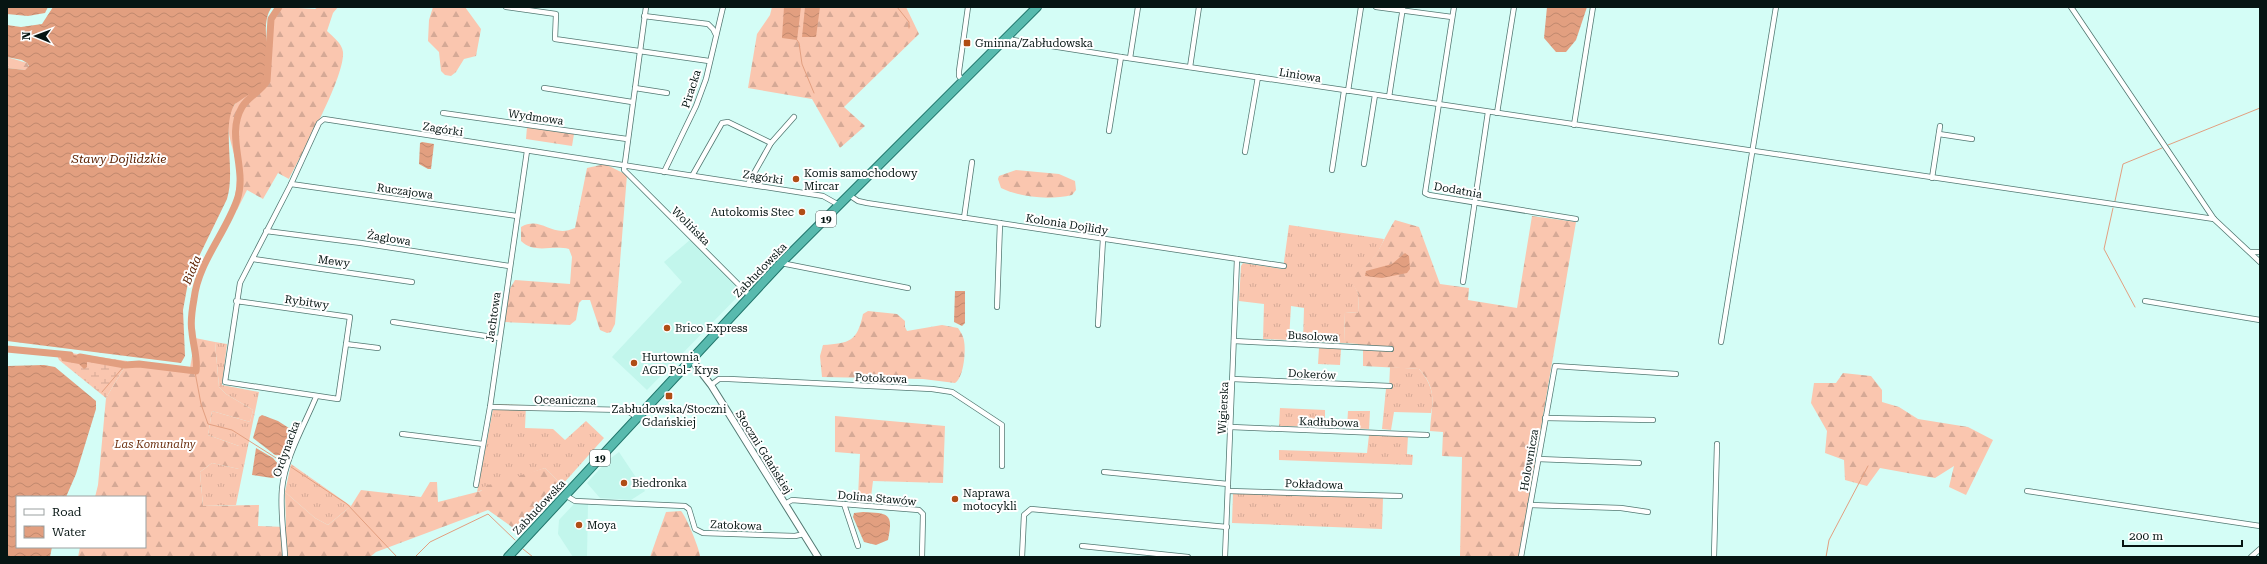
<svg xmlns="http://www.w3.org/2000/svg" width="2267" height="564" font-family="'Roboto Serif',serif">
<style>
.built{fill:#c2f6ec}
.grass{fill:url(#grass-tufts)}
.forest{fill:url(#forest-firs)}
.wetland{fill:url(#wetland-marsh)}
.water{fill:url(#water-waves)}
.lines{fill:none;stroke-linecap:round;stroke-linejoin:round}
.stream{stroke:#e29f80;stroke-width:1}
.river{stroke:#e29f80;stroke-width:7}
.minor-casing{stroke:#527872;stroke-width:6}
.tertiary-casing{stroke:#527872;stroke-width:8}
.trunk-casing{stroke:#20756b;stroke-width:10}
.minor{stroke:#fff;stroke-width:4.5}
.tertiary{stroke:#fff;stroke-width:6}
.trunk{stroke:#58baae;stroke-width:8}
.poi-dot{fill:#b04d15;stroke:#fff;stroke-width:1.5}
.labels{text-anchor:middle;stroke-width:4;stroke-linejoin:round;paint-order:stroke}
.shield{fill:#fff;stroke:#515b5a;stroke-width:1}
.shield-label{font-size:10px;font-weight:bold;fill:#061513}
.poi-label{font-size:11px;fill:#061513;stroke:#fff;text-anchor:start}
.street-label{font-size:11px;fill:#061513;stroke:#fff}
.park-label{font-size:11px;font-style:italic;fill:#6b2e0d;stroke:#fff}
.water-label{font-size:12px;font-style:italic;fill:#5b2000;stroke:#fff}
</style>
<defs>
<pattern id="grass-tufts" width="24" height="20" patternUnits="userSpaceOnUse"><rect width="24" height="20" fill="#fac6af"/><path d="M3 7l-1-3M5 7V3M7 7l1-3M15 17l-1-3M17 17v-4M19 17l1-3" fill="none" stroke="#d5a996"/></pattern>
<pattern id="forest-firs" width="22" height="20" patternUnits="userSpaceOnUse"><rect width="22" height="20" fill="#fac6af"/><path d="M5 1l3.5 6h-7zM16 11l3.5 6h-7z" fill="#d5a996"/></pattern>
<pattern id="wetland-marsh" width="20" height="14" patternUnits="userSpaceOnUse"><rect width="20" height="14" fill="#fac6af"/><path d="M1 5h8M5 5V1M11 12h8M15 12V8" fill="none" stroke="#d5a996"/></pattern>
<pattern id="water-waves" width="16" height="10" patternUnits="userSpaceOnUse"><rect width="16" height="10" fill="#e29f80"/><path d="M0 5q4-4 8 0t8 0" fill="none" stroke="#c0886e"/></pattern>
</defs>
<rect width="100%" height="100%" fill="#d4fdf6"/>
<g class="built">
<path d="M690,240L744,290L647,390L612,357L682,282L664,262Z"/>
<path d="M619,452L645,491L631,500L600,498L587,483L607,461Z"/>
<path d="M574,504H588L587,557H573L558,534L559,520Z"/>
</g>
<g class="grass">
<path d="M1289,225L1384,239C1377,257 1367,268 1350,277L1359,295L1358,313L1345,312L1344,343L1303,341L1304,308L1291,306L1289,340L1263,339L1264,304L1239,301L1241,266L1243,263L1283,269Z"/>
<path d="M215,342L227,344L222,385L259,392L236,505L203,506L200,472L212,463L239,469V446L208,435L212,411L250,422L253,410L226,394L219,387Z"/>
<path d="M1319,348L1341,349L1340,365L1318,364Z"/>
<path d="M1390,367L1419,369C1431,382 1435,396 1431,413L1394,412L1391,430L1382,429L1386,389H1389Z"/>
<path d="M494,404L526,405L525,428L553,429L565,440L586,421L604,438L562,485L545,468L477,492Z"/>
<path d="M1280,408L1325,410V427L1279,426Z"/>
<path d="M1348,411H1370L1369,429L1347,428Z"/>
<path d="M1369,435L1408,436L1407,454L1413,455L1412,465L1279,460V450L1367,453Z"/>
<path d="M291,464L351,506L328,525L315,518L285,492Z"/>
<path d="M1233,493L1383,498L1382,529L1232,523Z"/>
</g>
<g class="forest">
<path d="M281,7L315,9L318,7H338L333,13L327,31C333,37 342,43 343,52C345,77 302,153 289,179L278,173L263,199L247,190L237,210C233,198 238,183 237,171C236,152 225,135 229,116C234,97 257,89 265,71C269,63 267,49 267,41L272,36L273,16Z"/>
<path d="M433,7H465L481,29L476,56L464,59L456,72L451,76L445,75L441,71L439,52L428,41L429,20Z"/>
<path d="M772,7H906L919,34L844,107L865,126L840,148L812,99L748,88L757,34L770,15Z"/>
<path d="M7,57L27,63L29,67L25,70L7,68Z"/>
<path d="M527,127L574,134L572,146L526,139Z"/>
<path d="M605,164L627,175L615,324L611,332L607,333L600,330L590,300H582L579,303L576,320L570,325L505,322L508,292L515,280L570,284L572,257L569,249C551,245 534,254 521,241V227C542,215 551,239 575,228L587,168Z"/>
<path d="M1016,170L1059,174L1075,181L1076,190L1072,195C1050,200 1022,198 1001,188L998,179L999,176Z"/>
<path d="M1532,216L1576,222L1519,557H1460L1462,457L1442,456L1443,432L1430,431C1431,406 1439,390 1419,369L1363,366V350L1358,346V344L1344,343L1345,312L1358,313L1359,295L1349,277C1378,262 1379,246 1395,220L1419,227L1440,284L1469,288L1468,300L1517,308Z"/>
<path d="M868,311L897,314L905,321V327L907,331L942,325L958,328C960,331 962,334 963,337C967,347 964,378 955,383L923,379L822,377L820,356L823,345C850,343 857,342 863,314Z"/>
<path d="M195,338L215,342L219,387L226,394L253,410L250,422L212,411L208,435L239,446L243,455L239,469L212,463L200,472L203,506L259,505L258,526L286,527L285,492L315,518L328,525L351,506L361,490L421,497L430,482H437L438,502L481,491L485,486L545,468L562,485L519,532L488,510L376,552L370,557H78L80,547H145V497H95L98,485L106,398L127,363L190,368Z"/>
<path d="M1843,373L1871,376L1882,390V402L1899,407L1918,419L1968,427L1993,440L1966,495L1949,487L1954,466L1935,478L1880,468L1867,486L1845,480L1844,460L1825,453L1827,431L1811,403L1814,383H1836Z"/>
<path d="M835,416L945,426L943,483L873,481L871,497H858L860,454L835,452Z"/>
<path d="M681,511C686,516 700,550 700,557H650L666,512Z"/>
</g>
<path class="wetland" d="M57,351L127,361V363L106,398L59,360L56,353Z"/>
<g class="water">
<path d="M7,7H48L45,13L28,16L7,14Z"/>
<path d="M53,7H272C257,26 276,65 262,83C256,91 243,98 235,104C221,124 236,171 227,199L189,277L183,310L185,356L181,363L7,341V68L25,70L29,66L27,63L22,60L7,57V25L21,27L42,24Z"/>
<path d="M784,7H801L797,40L782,38Z"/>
<path d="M805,7H820L816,37H802Z"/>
<path d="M1547,7H1587L1576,40L1566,52H1556L1544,38Z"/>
<path d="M422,142L434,144L431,169H428L419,164L420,143Z"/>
<path d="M1405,253L1409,256L1410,269L1407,273L1382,278L1365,276L1366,271L1392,264Z"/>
<path d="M955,291H965V323L962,326L954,322Z"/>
<path d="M63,353L88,357L90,358L87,362V367L84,369L79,364L62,361L60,355Z"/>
<path d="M44,365L55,367L96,401V409L76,474L66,497H17V547H52L50,557H7V366Z"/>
<path d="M262,415L278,421L292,430L284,456L275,455L253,438L259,417Z"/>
<path d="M256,448L273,458L279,465L276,477L272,478L252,475Z"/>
<path d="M863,512C888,513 894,513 888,540L876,545L864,542L853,517L854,513Z"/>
</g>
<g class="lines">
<g class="stream">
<path d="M897,7L909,22V28"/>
<path d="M797,40L799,43L802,64L814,93"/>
<path d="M2168,145L2260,108"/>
<path d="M2115,201L2123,164L2162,148"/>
<path d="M2113,208L2104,249L2135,307"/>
<path d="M195,372L201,404L208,424L232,430L284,463"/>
<path d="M102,392L125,365"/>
<path d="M291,467L347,504L397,557"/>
<path d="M523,549L533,557"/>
<path d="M415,557L430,542L488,514L515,540"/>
<path d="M1826,557L1829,540L1868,466"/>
</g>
<g class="river">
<path d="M7,349L70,355"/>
<path d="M80,357L125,365L139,364L196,371C198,359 193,345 192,332C190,322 192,310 194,299C198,263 225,234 237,200C248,170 225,136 242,107C248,97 261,91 267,81L271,19L279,7"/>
</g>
<g class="minor-casing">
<g id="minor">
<path d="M506,7L556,14L555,39L709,61"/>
<path d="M646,7L624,170L750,296"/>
<path d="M1376,7L1452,17"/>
<path d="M1454,7L1425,193L1429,195L1576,219"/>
<path d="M2071,7L2214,219L2260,262"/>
<path d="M644,16L708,24L713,29L716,35"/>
<path d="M1007,36L1013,40L1121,57L2214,219"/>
<path d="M1130,58L1138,7"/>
<path d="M1190,67L1199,7"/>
<path d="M963,81L959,76V71L968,7"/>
<path d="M544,88L632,102"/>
<path d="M635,88L667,93"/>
<path d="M1348,91L1361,7"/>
<path d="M1389,97L1403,7"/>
<path d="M443,113L627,139"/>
<path d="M1497,113L1514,7"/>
<path d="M1574,125L1593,7"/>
<path d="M1109,131L1121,57"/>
<path d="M1939,134L1972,139"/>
<path d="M1245,152L1258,77"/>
<path d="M1364,164L1375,95"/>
<path d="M1332,170L1344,91"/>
<path d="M664,172L696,106L706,79L723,7"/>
<path d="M692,176L722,123L728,122L771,143"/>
<path d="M1932,178L1940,126"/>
<path d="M291,184L517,216"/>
<path d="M748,184L771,143L794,117"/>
<path d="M849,195L858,201L867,203L1284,266"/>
<path d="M964,218L972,162"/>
<path d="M266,231L361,243L509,266"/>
<path d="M2250,252H2260"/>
<path d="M253,259L412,282"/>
<path d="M781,263L908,288"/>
<path d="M1463,282L1488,112"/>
<path d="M236,301L350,317L338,399L225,382L240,283L291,184L319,123L324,119L823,196L839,205"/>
<path d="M2145,301L2260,320"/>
<path d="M997,307L1000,223"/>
<path d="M393,322L499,338"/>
<path d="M1098,325L1103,239"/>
<path d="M1234,341L1391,349"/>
<path d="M1721,342L1776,7"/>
<path d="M346,344L378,348"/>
<path d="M1233,379L1390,386"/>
<path d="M711,385L719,379H729L932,389L952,392L1002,425V466"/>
<path d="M490,407L626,410L637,417"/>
<path d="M1545,418L1653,420"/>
<path d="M1231,427L1427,435"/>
<path d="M402,434L483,444"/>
<path d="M1538,459L1639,463"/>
<path d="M1104,472L1228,484"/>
<path d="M476,485L490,407L527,151"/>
<path d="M1228,491L1400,496"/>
<path d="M2027,491L2260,526"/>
<path d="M565,495L575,501L685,506L689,509L695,529L703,533L795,536L804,534"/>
<path d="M785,504L792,500L919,510L923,514L922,557"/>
<path d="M844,504L858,546"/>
<path d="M1530,505L1621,508L1648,512"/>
<path d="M1082,546L1188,557"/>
<path d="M285,557C284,535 280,511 282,489C285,458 304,426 316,397"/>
<path d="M1022,557L1024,515L1031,509L1227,527"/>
<path d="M1225,557L1237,259"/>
<path d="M1521,557L1555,366L1676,374"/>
<path d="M1714,557L1717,444"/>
<path d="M2251,557L2260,549"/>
</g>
</g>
<g class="tertiary-casing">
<path id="tertiary" d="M691,359L711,385L818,557"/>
</g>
<g class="trunk-casing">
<path id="trunk" d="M508,557L781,263L1037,7"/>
</g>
<use href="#minor" class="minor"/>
<use href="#tertiary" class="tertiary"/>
<use href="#trunk" class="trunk"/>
</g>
<g class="poi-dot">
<rect x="963" y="39" width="8" height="8" rx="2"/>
<circle cx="796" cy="179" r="4"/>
<circle cx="802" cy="212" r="4"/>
<circle cx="667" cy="328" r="4"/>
<circle cx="634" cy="363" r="4"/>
<rect x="665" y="392" width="8" height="8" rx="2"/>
<circle cx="624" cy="483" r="4"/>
<circle cx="955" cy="499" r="4"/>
<circle cx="579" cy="525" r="4"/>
</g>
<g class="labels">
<g class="shield">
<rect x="816" y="211" width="20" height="16" rx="3"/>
<rect x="590" y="450" width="20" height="16" rx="3"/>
</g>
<g class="shield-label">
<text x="826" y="223">19</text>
<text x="600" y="462">19</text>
</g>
<g class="poi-label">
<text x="975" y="47">Gminna/Zabłudowska</text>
<text x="804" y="177">Komis samochodowy<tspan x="804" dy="13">Mircar</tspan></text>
<text x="794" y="216" text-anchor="end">Autokomis Stec</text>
<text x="675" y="332">Brico Express</text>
<text x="642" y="361">Hurtownia<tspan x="642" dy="13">AGD Pol- Krys</tspan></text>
<text x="669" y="413" text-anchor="middle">Zabłudowska/Stoczni<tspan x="669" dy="13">Gdańskiej</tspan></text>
<text x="632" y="487">Biedronka</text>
<text x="963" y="497">Naprawa<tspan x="963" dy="13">motocykli</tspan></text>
<text x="587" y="529">Moya</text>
</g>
<g class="street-label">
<text transform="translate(1300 75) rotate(9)" y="4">Liniowa</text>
<text transform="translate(691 89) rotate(-72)" y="4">Piracka</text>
<text transform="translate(536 117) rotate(8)" y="4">Wydmowa</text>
<text transform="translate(443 129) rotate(9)" y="4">Zagórki</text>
<text transform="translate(763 177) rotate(9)" y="4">Zagórki</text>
<text transform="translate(1458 190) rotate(10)" y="4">Dodatnia</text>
<text transform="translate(405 191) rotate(8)" y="4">Ruczajowa</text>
<text transform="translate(1067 224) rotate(9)" y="4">Kolonia Dojlidy</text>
<text transform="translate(691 226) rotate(45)" y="4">Wolińska</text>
<text transform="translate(389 238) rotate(9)" y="4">Żaglowa</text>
<text transform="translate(334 261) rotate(8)" y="4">Mewy</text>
<text transform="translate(760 270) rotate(-46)" y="4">Zabłudowska</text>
<text transform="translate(307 302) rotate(8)" y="4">Rybitwy</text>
<text transform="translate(493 317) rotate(-82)" y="4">Jachtowa</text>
<text transform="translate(1313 336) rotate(3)" y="4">Busolowa</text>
<text transform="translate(1312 374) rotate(3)" y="4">Dokerów</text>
<text transform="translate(881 378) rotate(2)" y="4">Potokowa</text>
<text transform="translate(565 400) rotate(1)" y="4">Oceaniczna</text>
<text transform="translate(1223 408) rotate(-87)" y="4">Wigierska</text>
<text transform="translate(1329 422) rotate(2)" y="4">Kadłubowa</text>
<text transform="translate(286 449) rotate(-70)" y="4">Ordynacka</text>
<text transform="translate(764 452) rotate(58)" y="4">Stoczni Gdańskiej</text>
<text transform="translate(1529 460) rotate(-80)" y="4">Holownicza</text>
<text transform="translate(1314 484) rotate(2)" y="4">Pokładowa</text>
<text transform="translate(877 498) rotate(5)" y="4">Dolina Stawów</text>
<text transform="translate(539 507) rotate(-47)" y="4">Zabłudowska</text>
<text transform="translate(736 525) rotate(2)" y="4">Zatokowa</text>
</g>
<g class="park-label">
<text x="155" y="448">Las Komunalny</text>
</g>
<g class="water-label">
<text x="119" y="163">Stawy Dojlidzkie</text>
<text transform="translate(192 270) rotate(-68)" y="4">Biała</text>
</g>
</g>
<rect width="2267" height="564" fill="none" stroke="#061513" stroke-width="16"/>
<rect x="16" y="496" width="130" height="52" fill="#ffffff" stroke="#9ba1a1"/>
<rect x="24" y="509" width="20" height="6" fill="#ffffff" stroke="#9ba1a1"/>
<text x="52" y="516" font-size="12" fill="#061513">Road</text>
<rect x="24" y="526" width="20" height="12" fill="url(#water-waves)" stroke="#9ba1a1"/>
<text x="52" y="536" font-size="12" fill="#061513">Water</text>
<g transform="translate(36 36) rotate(271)" stroke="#ffffff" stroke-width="3" paint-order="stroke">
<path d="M0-3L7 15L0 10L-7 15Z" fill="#061513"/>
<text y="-6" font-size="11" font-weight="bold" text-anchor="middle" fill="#061513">N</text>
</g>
<path d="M2123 540v6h119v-6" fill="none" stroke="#061513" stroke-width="2"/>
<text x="2129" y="540" font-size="12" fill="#061513" stroke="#ffffff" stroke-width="3" paint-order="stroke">200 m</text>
</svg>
